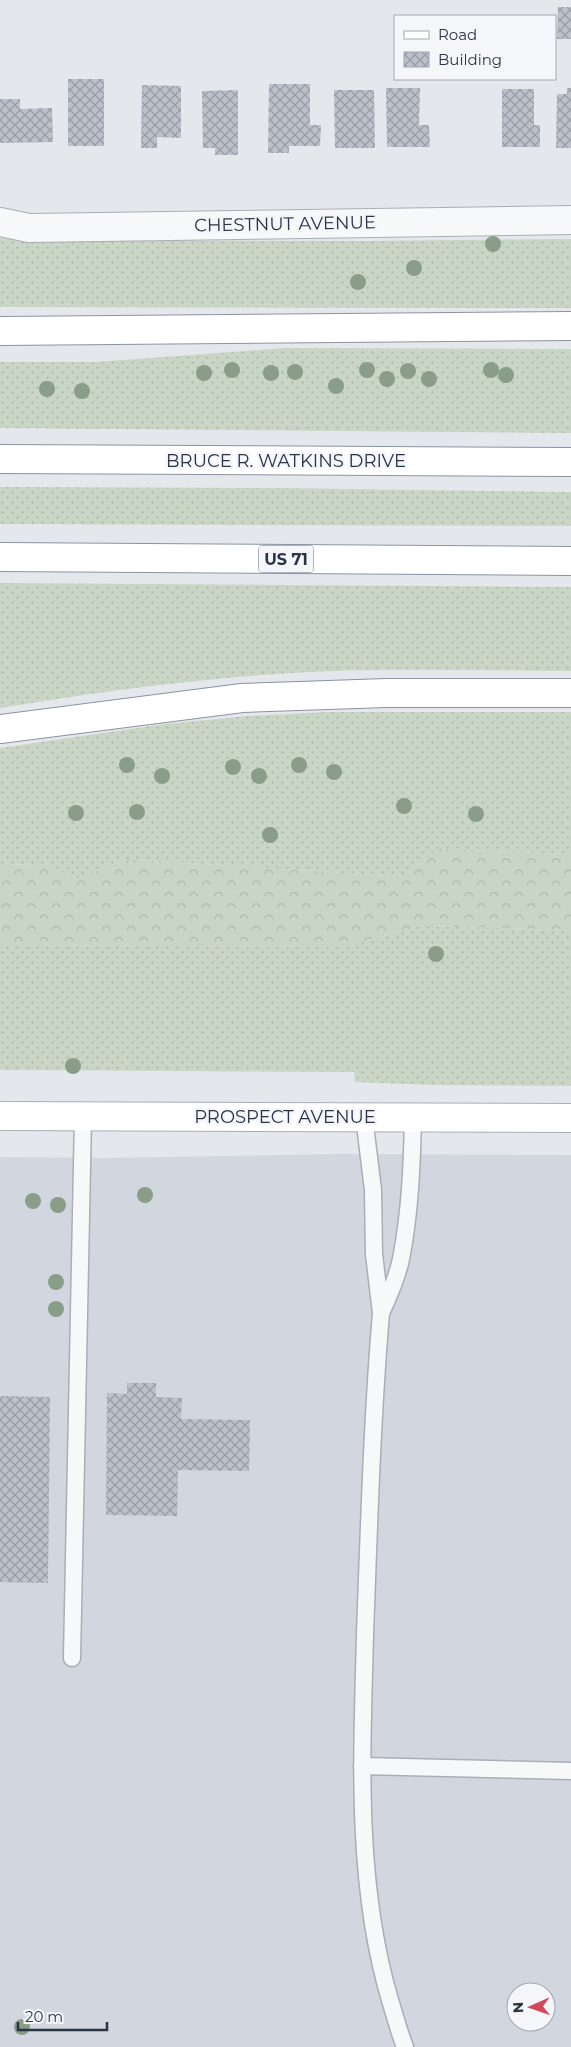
<svg xmlns="http://www.w3.org/2000/svg" width="571" height="2047" font-family="Montserrat,sans-serif">
<style>
.built{fill:#d2d6de;fill-rule:evenodd}
.grass{fill:url(#grass-dots)}
.forest{fill:url(#forest-crowns)}
.building{fill:url(#building-cross-hatch)}
.lines{fill:none;stroke-linecap:round;stroke-linejoin:round}
.lane-casing{stroke:#a9aeb7;stroke-width:19}
.street-casing{stroke:#a9aeb7;stroke-width:30}
.secondary-casing{stroke:#a9aeb7;stroke-width:30}
.highway-casing{stroke:#8b94a3;stroke-width:30}
.lane{stroke:#f7f8fa;stroke-width:16}
.street{stroke:#f7f8fa;stroke-width:28}
.secondary{stroke:#fff;stroke-width:28}
.highway{stroke:#fff;stroke-width:28}
.tree{fill:#899d89}
.labels{text-anchor:middle;stroke-width:5;stroke-linejoin:round;paint-order:stroke}
.shield{fill:#f4f6f9;stroke:#676e7b;stroke-width:1}
.shield-label{font-size:16px;font-weight:bold;fill:#2b3445}
.street-label{font-size:18px;fill:#2b3445;stroke:#f4f6f9}
</style>
<defs>
<pattern id="grass-dots" width="8" height="8" patternUnits="userSpaceOnUse" patternTransform="scale(1.25)"><rect width="8" height="8" fill="#c9d6c5"/><path d="M2 2h.1M6 6h.1" fill="none" stroke="#adb8ab" stroke-width="1.8" stroke-linecap="round"/></pattern>
<pattern id="forest-crowns" width="20" height="18" patternUnits="userSpaceOnUse" patternTransform="scale(1.25)"><rect width="20" height="18" fill="#c9d6c5"/><path d="M2 6a3 3 0 1 1 6 0M12 15a3 3 0 1 1 6 0" fill="none" stroke="#adb8ab"/></pattern>
<pattern id="building-cross-hatch" width="8" height="8" patternUnits="userSpaceOnUse" patternTransform="scale(1.25)"><rect width="8" height="8" fill="#bbc0ca"/><path d="M0 0l8 8M0 8l8-8" fill="none" stroke="#989da6"/></pattern>
</defs>
<rect width="100%" height="100%" fill="#e4e7ec"/>
<path class="built" d="M341,1154L571,1155V2047H0V1157L103,1158ZM516,1992H546V2022H516Z"/>
<g class="grass">
<path d="M0,238L49,240L366,241L571,239V308L0,307Z"/>
<path d="M285,348L571,349V433L0,428V362H96Z"/>
<path d="M0,487L275,488L571,492V526L0,524Z"/>
<path d="M0,583L571,587V671C478,671 383,667 290,673C193,679 96,692 0,708Z"/>
<path d="M328,712H571V854L437,849L406,877L125,859L78,879L45,865L0,864V748L165,724L248,716Z"/>
<path d="M421,926L571,930V1086L433,1085L355,1082L354,1072L0,1070V945L343,947Z"/>
</g>
<path class="forest" d="M437,849L571,854V930L421,926L343,947L0,945V864L45,865L78,879L125,859L406,877Z"/>
<g class="building">
<path d="M558,7H571V39H557Z"/>
<rect x="68" y="79" width="36" height="67"/>
<path d="M269,84H310V125H321L320,146H289V153H268Z"/>
<path d="M142,85L181,86V138L157,137V148H141Z"/>
<path d="M386,88H420L419,125H429L430,147H387Z"/>
<path d="M567,88H571V148H556L557,94H567Z"/>
<path d="M502,89H534V125H540V147H502Z"/>
<path d="M238,90V155H215V148H203L202,91Z"/>
<path d="M334,90H374L375,148H335Z"/>
<path d="M0,99H20V109L52,108L53,142L0,143Z"/>
<path d="M127,1383H156V1397L182,1398L181,1419L250,1420L249,1471L178,1470L177,1516L106,1515L107,1393L127,1394Z"/>
<path d="M0,1396L50,1397L48,1583L0,1582Z"/>
</g>
<g class="lines">
<g class="lane-casing">
<g id="lane">
<path d="M364,1117L373,1190L374,1254L381,1313C389,1296 397,1278 401,1259C410,1213 412,1165 413,1118"/>
<path d="M381,1313C372,1420 369,1527 365,1634C362,1756 355,1882 390,2000C395,2016 399,2032 405,2047"/>
<path d="M72,1658L83,1116"/>
<path d="M362,1766L571,1771"/>
</g>
</g>
<g class="street-casing">
<path id="street" d="M0,222L29,228L571,220"/>
</g>
<g class="secondary-casing">
<path id="secondary" d="M0,1116L571,1118"/>
</g>
<g class="highway-casing">
<g id="highway">
<path d="M0,331L571,326"/>
<path d="M0,459L571,462"/>
<path d="M0,557L571,561"/>
<path d="M0,729L242,698L387,693H571"/>
</g>
</g>
<use href="#lane" class="lane"/>
<use href="#street" class="street"/>
<use href="#secondary" class="secondary"/>
<use href="#highway" class="highway"/>
</g>
<g class="tree">
<circle cx="493" cy="244" r="8"/>
<circle cx="414" cy="268" r="8"/>
<circle cx="358" cy="282" r="8"/>
<circle cx="232" cy="370" r="8"/>
<circle cx="367" cy="370" r="8"/>
<circle cx="491" cy="370" r="8"/>
<circle cx="408" cy="371" r="8"/>
<circle cx="295" cy="372" r="8"/>
<circle cx="204" cy="373" r="8"/>
<circle cx="271" cy="373" r="8"/>
<circle cx="506" cy="375" r="8"/>
<circle cx="387" cy="379" r="8"/>
<circle cx="429" cy="379" r="8"/>
<circle cx="336" cy="386" r="8"/>
<circle cx="47" cy="389" r="8"/>
<circle cx="82" cy="391" r="8"/>
<circle cx="127" cy="765" r="8"/>
<circle cx="299" cy="765" r="8"/>
<circle cx="233" cy="767" r="8"/>
<circle cx="334" cy="772" r="8"/>
<circle cx="162" cy="776" r="8"/>
<circle cx="259" cy="776" r="8"/>
<circle cx="404" cy="806" r="8"/>
<circle cx="137" cy="812" r="8"/>
<circle cx="76" cy="813" r="8"/>
<circle cx="476" cy="814" r="8"/>
<circle cx="270" cy="835" r="8"/>
<circle cx="436" cy="954" r="8"/>
<circle cx="73" cy="1066" r="8"/>
<circle cx="145" cy="1195" r="8"/>
<circle cx="33" cy="1201" r="8"/>
<circle cx="58" cy="1205" r="8"/>
<circle cx="56" cy="1282" r="8"/>
<circle cx="56" cy="1309" r="8"/>
<circle cx="22" cy="2027" r="8"/>
</g>
<g class="labels">
<rect class="shield" x="258.5" y="545.5" width="55" height="27" rx="4"/>
<g class="shield-label">
<text x="286" y="565">US 71</text>
</g>
<g class="street-label">
<text transform="translate(285 224) rotate(-1)" y="6">CHESTNUT AVENUE</text>
<text x="286" y="467">BRUCE R. WATKINS DRIVE</text>
<text x="285" y="1123">PROSPECT AVENUE</text>
</g>
</g>
<rect x="394" y="15" width="162" height="65" fill="#f4f6f9" stroke="#a4a8b1"/>
<rect x="404" y="31" width="25" height="8" fill="#ffffff" stroke="#a4a8b1"/>
<text x="438" y="40" font-size="15" fill="#2b3445">Road</text>
<rect x="404" y="52" width="25" height="15" fill="url(#building-cross-hatch)" stroke="#a4a8b1"/>
<text x="438" y="65" font-size="15" fill="#2b3445">Building</text>
<g transform="translate(531 2007) rotate(268)"><circle r="24" fill="#f4f6f9" stroke="#a4a8b1"/>
<path d="M0-4L9 19L0 12L-9 19Z" fill="#d1495b"/>
<text y="-8" font-size="14" font-weight="bold" text-anchor="middle" fill="#2b3445">N</text>
</g>
<path d="M18 2022v8h89v-8" fill="none" stroke="#2b3445" stroke-width="2.5"/>
<text x="25" y="2022" font-size="15" fill="#2b3445" stroke="#f4f6f9" stroke-width="4" paint-order="stroke">20 m</text>
</svg>
